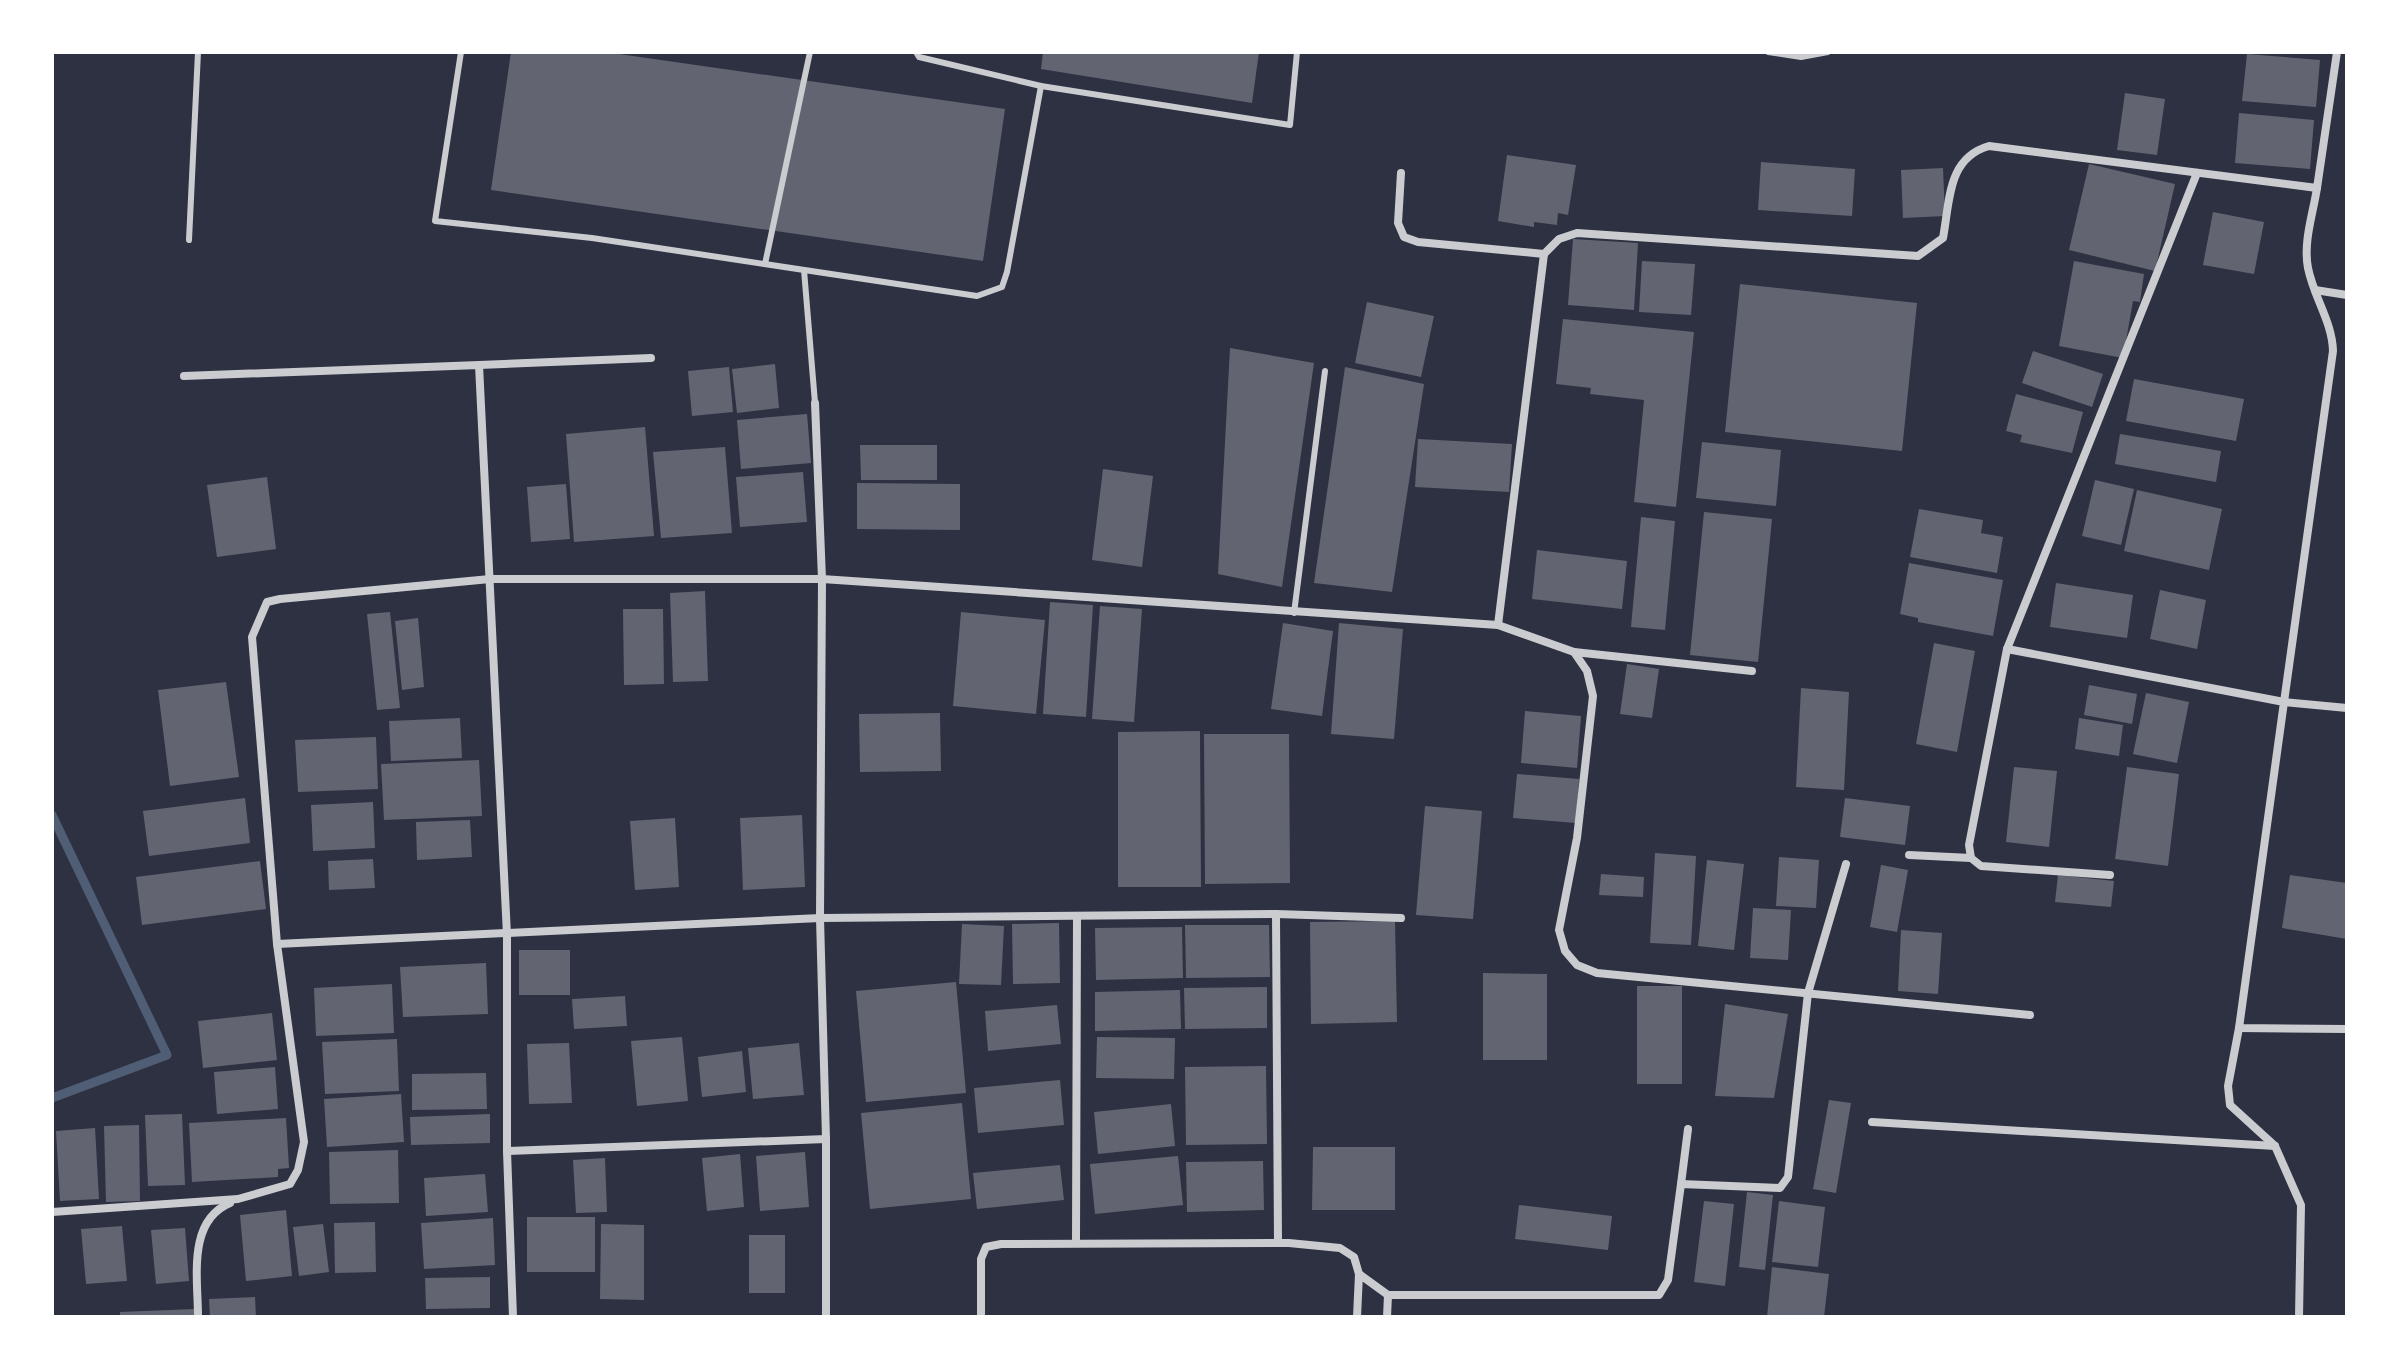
<svg xmlns="http://www.w3.org/2000/svg" width="2399" height="1369" font-family="'PT Sans Narrow',sans-serif">
<style>
.lines{fill:none;stroke-linecap:round;stroke-linejoin:round}
.stream{stroke:#4f5d75;stroke-width:9}
.building{fill:#626471}
.service{stroke:#caccd0;stroke-width:6}
.minor{stroke:#caccd0;stroke-width:8}
</style>
<rect width="100%" height="100%" fill="#2d3142"/>
<g class="lines">
<path class="stream" d="M52,815L167,1055L52,1098"/>
</g>
<g class="building">
<path d="M511,52H605L1005,109L983,261L491,190Z"/>
<path d="M1043,52H1259L1252,103L1041,69Z"/>
<path d="M2247,54L2320,60L2316,107L2242,101Z"/>
<path d="M2125,93L2165,99L2157,155L2117,150Z"/>
<path d="M2239,113L2314,120L2310,169L2235,163Z"/>
<path d="M1507,155L1576,165L1568,215L1558,213L1557,225L1534,222V227L1498,221Z"/>
<path d="M1761,162L1855,169L1852,216L1758,210Z"/>
<path d="M2089,164L2175,184L2155,271L2069,250Z"/>
<path d="M1943,168L1945,216L1903,218L1901,170Z"/>
<path d="M2213,212L2264,222L2254,274L2203,265Z"/>
<path d="M1573,239L1638,243L1634,310L1568,305Z"/>
<path d="M1642,261L1695,264L1691,315L1639,312Z"/>
<path d="M2074,261L2144,274L2140,302L2133,301L2123,358L2059,346Z"/>
<path d="M1740,284L1917,303L1902,451L1725,432Z"/>
<path d="M1367,302L1434,316L1421,377L1355,363Z"/>
<path d="M1563,319L1694,332L1676,507L1634,502L1644,400L1590,394L1591,388L1556,384Z"/>
<path d="M1230,348L1314,363L1282,587L1218,574Z"/>
<path d="M2033,351L2103,374L2092,407L2022,383Z"/>
<path d="M775,364L779,408L737,413L732,369Z"/>
<path d="M729,367L733,412L692,416L688,371Z"/>
<path d="M1345,367L1424,384L1392,592L1314,583Z"/>
<path d="M2134,379L2244,399L2236,441L2126,421Z"/>
<path d="M2016,394L2083,412L2072,453L2020,442L2022,435L2006,431Z"/>
<path d="M807,414L811,463L741,469L737,420Z"/>
<path d="M645,427L654,536L574,542L566,434Z"/>
<path d="M2120,434L2221,451L2216,482L2115,464Z"/>
<path d="M1418,439L1512,444L1509,492L1415,487Z"/>
<path d="M1702,442L1781,450L1776,506L1696,498Z"/>
<path d="M860,445H937V480H861Z"/>
<path d="M725,447L732,533L661,538L653,452Z"/>
<path d="M1103,469L1153,476L1142,567L1092,560Z"/>
<path d="M803,472L807,522L740,527L736,477Z"/>
<path d="M267,477L276,549L217,557L207,485Z"/>
<path d="M2095,480L2134,489L2121,545L2082,536Z"/>
<path d="M857,483L960,484V530L857,529Z"/>
<path d="M566,484L570,539L531,542L527,487Z"/>
<path d="M2137,490L2222,509L2209,570L2124,551Z"/>
<path d="M1919,509L1983,520L1981,533L2003,537L1997,573L1910,557Z"/>
<path d="M1704,512L1772,519L1758,662L1690,655Z"/>
<path d="M1641,517L1675,521L1665,630L1631,627Z"/>
<path d="M1537,550L1627,561L1622,609L1532,599Z"/>
<path d="M1909,563L2003,580L1993,636L1918,622V618L1900,614Z"/>
<path d="M2056,583L2133,595L2127,638L2050,627Z"/>
<path d="M2160,590L2206,600L2197,649L2150,639Z"/>
<path d="M705,591L708,681L673,682L670,593Z"/>
<path d="M1050,602L1093,605L1086,717L1043,714Z"/>
<path d="M1100,606L1142,609L1134,722L1092,719Z"/>
<path d="M623,609H663L664,684L624,685Z"/>
<path d="M390,612L400,708L377,710L367,614Z"/>
<path d="M961,612L1045,620L1036,714L953,706Z"/>
<path d="M418,618L424,687L402,690L395,621Z"/>
<path d="M1283,623L1333,631L1322,716L1271,709Z"/>
<path d="M1339,623L1403,629L1394,739L1331,734Z"/>
<path d="M1934,643L1975,651L1957,752L1916,744Z"/>
<path d="M1627,664L1659,669L1652,718L1620,714Z"/>
<path d="M226,682L239,777L170,786L158,690Z"/>
<path d="M2089,685L2137,694L2132,724L2084,715Z"/>
<path d="M1801,688L1849,692L1844,790L1796,787Z"/>
<path d="M2146,693L2189,702L2177,763L2133,754Z"/>
<path d="M1525,711L1581,716L1577,768L1521,763Z"/>
<path d="M940,713L941,771L860,772L859,714Z"/>
<path d="M460,718L462,758L391,761L389,721Z"/>
<path d="M2079,718L2123,725L2119,756L2075,749Z"/>
<path d="M1200,731L1201,887H1118V732Z"/>
<path d="M1204,734H1289L1290,883L1205,884Z"/>
<path d="M376,737L378,789L298,792L295,740Z"/>
<path d="M479,760L482,816L384,820L381,764Z"/>
<path d="M2014,767L2057,771L2049,847L2006,842Z"/>
<path d="M2127,767L2179,774L2168,866L2115,859Z"/>
<path d="M1517,774L1579,779L1576,823L1513,818Z"/>
<path d="M245,798L250,843L149,856L143,811Z"/>
<path d="M1845,798L1910,806L1905,845L1840,837Z"/>
<path d="M373,802L375,848L313,851L311,805Z"/>
<path d="M1425,806L1482,811L1473,919L1416,915Z"/>
<path d="M802,815L805,887L743,890L740,818Z"/>
<path d="M675,818L679,887L635,890L630,821Z"/>
<path d="M470,820L472,857L417,860L416,822Z"/>
<path d="M1655,853L1696,856L1691,945L1650,943Z"/>
<path d="M1779,857L1819,860L1816,908L1776,906Z"/>
<path d="M373,859L375,888L329,890L328,861Z"/>
<path d="M1707,860L1744,864L1734,950L1698,946Z"/>
<path d="M260,861L266,909L142,925L136,877Z"/>
<path d="M1881,865L1908,870L1897,932L1870,927Z"/>
<path d="M1601,874L1644,877L1643,897L1599,895Z"/>
<path d="M2058,875L2114,881L2111,907L2055,902Z"/>
<path d="M2290,875L2347,883V939L2282,928Z"/>
<path d="M1753,908L1791,910L1788,960L1750,958Z"/>
<path d="M1395,921L1397,1022L1311,1024L1310,922Z"/>
<path d="M1059,923L1060,983L1013,984L1012,924Z"/>
<path d="M962,924L1004,926L1001,985L959,984Z"/>
<path d="M1185,925H1269L1270,977L1186,978Z"/>
<path d="M1182,927L1183,978L1096,980L1095,928Z"/>
<path d="M1901,930L1942,933L1938,994L1898,991Z"/>
<rect x="519" y="950" width="51" height="45"/>
<path d="M486,963L488,1014L403,1017L400,967Z"/>
<path d="M1483,973L1547,974V1060H1483Z"/>
<path d="M956,982L966,1093L866,1102L856,991Z"/>
<path d="M392,984L394,1033L316,1036L314,988Z"/>
<rect x="1637" y="986" width="45" height="98"/>
<path d="M1267,987V1028L1185,1029L1184,988Z"/>
<path d="M1180,990L1181,1029L1095,1031V992Z"/>
<path d="M625,996L627,1026L574,1029L572,999Z"/>
<path d="M1725,1004L1788,1014L1774,1098L1715,1096Z"/>
<path d="M1057,1005L1061,1044L988,1051L985,1011Z"/>
<path d="M272,1013L277,1060L203,1068L198,1021Z"/>
<path d="M682,1037L688,1101L637,1106L631,1041Z"/>
<path d="M1097,1037L1175,1038L1174,1079L1096,1078Z"/>
<path d="M397,1039L399,1091L325,1094L322,1042Z"/>
<path d="M569,1043L572,1103L529,1104L527,1044Z"/>
<path d="M799,1043L804,1095L753,1099L748,1048Z"/>
<path d="M742,1051L746,1092L702,1097L698,1057Z"/>
<path d="M1266,1066L1267,1144L1186,1145L1185,1067Z"/>
<path d="M275,1067L278,1109L217,1114L214,1072Z"/>
<path d="M486,1073L487,1109L412,1110V1074Z"/>
<path d="M1060,1080L1064,1125L978,1133L974,1088Z"/>
<path d="M401,1094L404,1142L327,1147L324,1099Z"/>
<path d="M1829,1100L1851,1103L1836,1193L1813,1189Z"/>
<path d="M962,1103L971,1199L870,1209L861,1113Z"/>
<path d="M1171,1104L1175,1146L1098,1154L1094,1112Z"/>
<path d="M182,1114L185,1185L148,1186L145,1115Z"/>
<path d="M490,1114V1143L411,1145L410,1117Z"/>
<path d="M286,1118L289,1168L278,1169V1177L192,1182L189,1123Z"/>
<path d="M139,1125L140,1201L106,1202L104,1126Z"/>
<path d="M95,1128L99,1199L60,1201L56,1131Z"/>
<path d="M1313,1147H1395V1210H1312Z"/>
<path d="M398,1150L399,1203L330,1204L329,1152Z"/>
<path d="M805,1152L809,1207L760,1211L756,1156Z"/>
<path d="M740,1154L744,1207L707,1211L702,1158Z"/>
<path d="M1178,1156L1183,1205L1095,1214L1090,1164Z"/>
<path d="M605,1158L607,1212L576,1213L573,1160Z"/>
<path d="M1263,1161L1264,1210L1187,1212L1186,1162Z"/>
<path d="M1060,1165L1064,1200L977,1209L973,1173Z"/>
<path d="M485,1174L488,1212L426,1216L424,1178Z"/>
<path d="M1747,1192L1773,1195L1765,1270L1739,1267Z"/>
<path d="M1704,1201L1734,1204L1725,1286L1694,1282Z"/>
<path d="M1779,1201L1825,1207L1818,1267L1772,1262Z"/>
<path d="M1519,1205L1612,1216L1608,1250L1515,1239Z"/>
<path d="M286,1210L292,1276L246,1281L240,1215Z"/>
<rect x="527" y="1217" width="68" height="55"/>
<path d="M493,1218L495,1265L424,1269L421,1223Z"/>
<path d="M375,1222L376,1272L335,1273L334,1223Z"/>
<path d="M323,1224L329,1272L299,1276L293,1227Z"/>
<path d="M601,1224L644,1225V1300L600,1299Z"/>
<path d="M122,1226L127,1281L86,1284L81,1229Z"/>
<path d="M185,1228L189,1281L156,1284L151,1230Z"/>
<rect x="749" y="1235" width="36" height="58"/>
<path d="M1772,1267L1829,1274L1824,1317H1767Z"/>
<path d="M490,1277V1308L426,1309L425,1278Z"/>
<path d="M255,1297L256,1317H210L209,1299Z"/>
<path d="M194,1309V1317H120V1312Z"/>
</g>
<g class="lines">
<g class="service">
<path d="M461,52L435,221L592,238L977,296L1002,287L1007,272L1041,86L1290,125L1297,52"/>
<path d="M916,52L919,57L1041,86"/>
<path d="M1768,52L1801,57L1828,52"/>
<path d="M189,240L198,52"/>
<path d="M765,264L810,52"/>
<path d="M804,270L815,403"/>
<path d="M1294,613L1325,371"/>
</g>
<g class="minor">
<path d="M1401,173L1398,223L1404,237L1418,242L1544,254"/>
<path d="M2197,173L2007,649L2284,702L2239,1028L2347,1029"/>
<path d="M2317,188C2313,214 2303,242 2308,268C2314,298 2332,321 2333,351L2284,702L2347,708"/>
<path d="M2315,290L2347,295"/>
<path d="M479,365L651,358"/>
<path d="M184,376L479,365L507,935V1151L513,1317"/>
<path d="M1498,625L1544,254L1559,239L1577,233L1918,256L1943,238C1950,201 1947,158 1989,146L2317,188L2337,52"/>
<path d="M2007,649L1969,845L1971,858L1981,866L2110,875"/>
<path d="M1574,652L1752,671"/>
<path d="M1909,855L1971,858"/>
<path d="M1276,914L1278,1243"/>
<path d="M277,944L820,918L822,579L815,403"/>
<path d="M2239,1028L2228,1086L2230,1105L2275,1146L2301,1205L2299,1317"/>
<path d="M1872,1122L2275,1146"/>
<path d="M507,1151L826,1139"/>
<path d="M1681,1184L1688,1129"/>
<path d="M52,1212L238,1199L290,1184L298,1170L304,1142L277,944L252,637L267,602L280,599L490,579H822L1498,625L1574,652L1587,671L1593,696L1577,838L1559,930L1565,951L1577,965L1597,973L2030,1015"/>
<path d="M1076,1242L1077,918"/>
<path d="M198,1317C198,1278 187,1221 230,1203"/>
<path d="M826,1317V1139L820,918L1276,914L1401,918"/>
<path d="M981,1317V1259L986,1247L1001,1244L1289,1243L1340,1248L1354,1257L1359,1274"/>
<path d="M1357,1317L1359,1274L1388,1295H1659L1668,1280L1681,1184L1780,1188L1788,1177L1808,993L1846,864"/>
<path d="M1387,1317L1388,1295"/>
</g>
</g>
<rect width="2399" height="1369" fill="none" stroke="#ffffff" stroke-width="108"/>
</svg>
